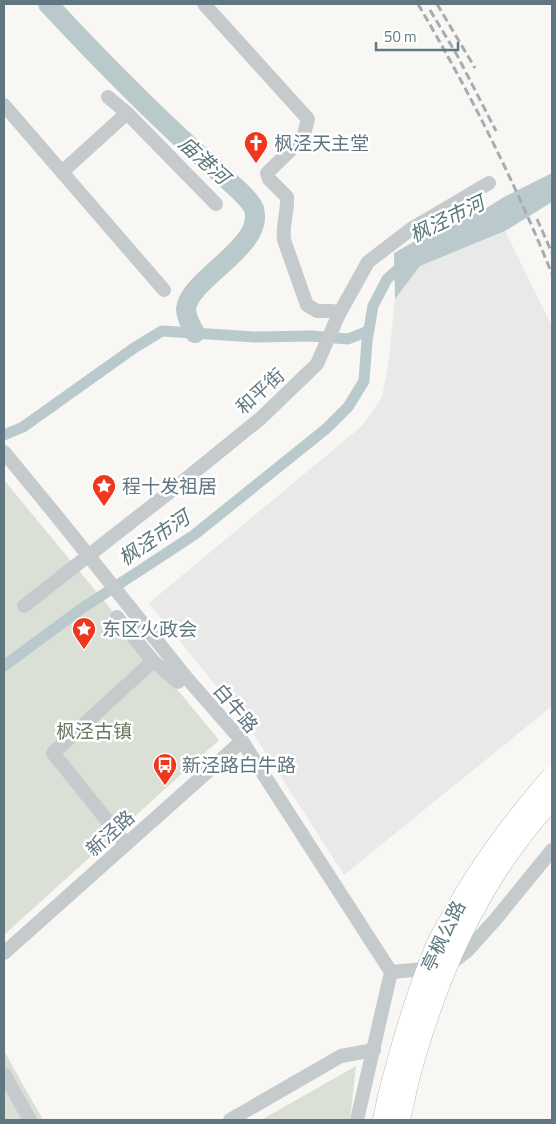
<svg xmlns="http://www.w3.org/2000/svg" width="556" height="1124" font-family="'Titillium Web','Noto Sans SC',sans-serif">
<style>
.built{fill:#e8e9e8}
.green{fill:#dae0d5}
.water{fill:#bacacc}
.lines{fill:none;stroke-linecap:round;stroke-linejoin:round}
.canal{stroke:#bacacc;stroke-width:11}
.river{stroke:#bacacc;stroke-width:20}
.highway-casing{stroke:#b7bcbe;stroke-width:21}
.minor{stroke:#c5cacd;stroke-width:14}
.highway{stroke:#fff;stroke-width:20}
.rail{stroke:#a5adb2;stroke-width:3;stroke-dasharray:8 4;stroke-linecap:butt}
.highway-bridge-casing{stroke:#b7bcbe;stroke-width:21;stroke-linecap:butt}
.minor-bridge{stroke:#c5cacd;stroke-width:14}
.highway-bridge{stroke:#fff;stroke-width:20}
.labels{text-anchor:middle;stroke-width:5;stroke-linejoin:round;paint-order:stroke}
.poi-label{font-size:19px;fill:#607782;stroke:#fff;text-anchor:start}
.street-label{font-size:19px;fill:#607782;stroke:#fff}
.park-label{font-size:19px;fill:#677960;stroke:#fff}
.water-label{font-size:20px;font-style:italic;fill:#5b777c;stroke:#fff}
</style>
<rect width="100%" height="100%" fill="#f8f7f4"/>
<path class="built" d="M505,231L552,326V706L344,875L249,727L149,603L362,426L382,397L388,366L395,299L420,266Z"/>
<g class="green">
<path d="M4,480L219,740L4,935Z"/>
<path d="M4,1051L43,1120H4Z"/>
<path d="M356,1066L350,1120H261Z"/>
</g>
<path class="water" d="M552,173V202L505,231L420,266L395,299L394,253L445,224L480,212L504,197Z"/>
<g class="lines">
<g class="canal">
<path d="M4,435L23,427L134,348L162,331L255,337L311,336L348,339L368,331"/>
<path d="M4,666L81,609L194,535L327,428L348,407L364,381L367,341L373,306L387,279L406,262"/>
</g>
<path class="river" d="M48,4C101,61 156,117 215,169C224,177 250,198 254,209C265,247 189,278 186,309C186,317 191,326 195,333"/>
<g class="highway-casing">
<g id="highway">
<path d="M383,1120L388,1096"/>
<path d="M400,1120L405,1098"/>
</g>
</g>
<g class="minor">
<path d="M204,4L308,119L303,138L267,173L269,179L287,197C288,212 282,225 284,240L307,305L317,311H333L339,314"/>
<path d="M108,97L127,113L216,204"/>
<path d="M4,105L164,290"/>
<path d="M62,172L127,113"/>
<path d="M4,452L55,514"/>
<path d="M24,606L171,491L261,418L317,364L339,314L368,262L411,229L489,183"/>
<path d="M117,617L153,661L178,682L185,676L242,741L391,972L357,1120"/>
<path d="M126,844L53,753L153,661"/>
<path d="M4,953L242,741"/>
<path d="M391,972L435,968L454,961L467,951L495,920L552,850"/>
<path d="M4,1074L30,1120"/>
<path d="M230,1120L341,1056L374,1050"/>
</g>
<use href="#highway" class="highway"/>
<g class="rail">
<path d="M418,4C469,91 514,180 552,274"/>
<path d="M437,4L475,68"/>
<path d="M430,10L457,55L496,131"/>
<path d="M537,219L552,253"/>
</g>
<g class="highway-bridge-casing">
<g id="highway-bridge">
<path d="M388,1096C401,1045 415,996 435,948C439,937 446,927 451,918C479,866 514,820 552,776"/>
<path d="M405,1098C410,1070 419,1044 428,1017C455,937 494,862 552,800"/>
</g>
</g>
<path class="minor-bridge" d="M55,514L185,676"/>
<use href="#highway-bridge" class="highway-bridge"/>
</g>
<defs>
<g id="church-pin" transform="scale(1.25)"><path d="M0 17L-7.5 6A9.5 9.5 0 1 1 7.5 6Z" fill="#ef371d" stroke="#fff"/><path d="M-1.2-6h2.4v3.5h3.3v2.4h-3.3V6h-2.4V-.1h-3.3v-2.4h3.3Z" fill="#fff"/></g>
<g id="sight-pin" transform="scale(1.25)"><path d="M0 17L-7.5 6A9.5 9.5 0 1 1 7.5 6Z" fill="#ef371d" stroke="#fff"/><path d="M0-6L1.8-2.2L6-1.7L2.9 1.2L3.7 5.4L0 3.3L-3.7 5.4L-2.9 1.2L-6-1.7L-1.8-2.2Z" fill="#fff"/></g>
<g id="bus-pin" transform="scale(1.25)"><path d="M0 17L-7.5 6A9.5 9.5 0 1 1 7.5 6Z" fill="#ef371d" stroke="#fff"/><path d="M-5-6H5V4H4V6H2V4H-2V6H-4V4H-5ZM-3.5-4V0h7V-4ZM-3.5 1.2v1.5H-2V1.2ZM2 1.2v1.5H3.5V1.2Z" fill="#fff"/></g>
</defs>
<g fill-rule="evenodd">
<use href="#church-pin" x="256" y="143"/>
<use href="#sight-pin" x="104" y="486"/>
<use href="#sight-pin" x="84" y="629"/>
<use href="#bus-pin" x="165" y="765"/>
</g>
<g class="labels">
<g class="poi-label">
<text x="274" y="150">枫泾天主堂</text>
<text x="122" y="493">程十发祖居</text>
<text x="102" y="636">东区火政会</text>
<text x="182" y="772">新泾路白牛路</text>
</g>
<g class="street-label">
<text transform="translate(260 391) rotate(-42)" y="7">和平街</text>
<text transform="translate(236 708) rotate(50)" y="7">白牛路</text>
<text transform="translate(110 833) rotate(-42)" y="7">新泾路</text>
<text transform="translate(443 936) rotate(-64)" y="7">亭枫公路</text>
</g>
<g class="park-label">
<text x="94" y="738">枫泾古镇</text>
</g>
<g class="water-label">
<text transform="translate(204 160) rotate(42)" y="7">庙港河</text>
<text transform="translate(447 219) rotate(-26)" y="7">枫泾市河</text>
<text transform="translate(154 538) rotate(-34)" y="7">枫泾市河</text>
</g>
</g>
<rect width="556" height="1124" fill="none" stroke="#607782" stroke-width="10"/>
<path d="M376 42v8h82v-8" fill="none" stroke="#607782" stroke-width="2.5"/>
<text x="384" y="42" font-size="15" fill="#607782" stroke="#ffffff" stroke-width="4" paint-order="stroke">50 m</text>
</svg>
